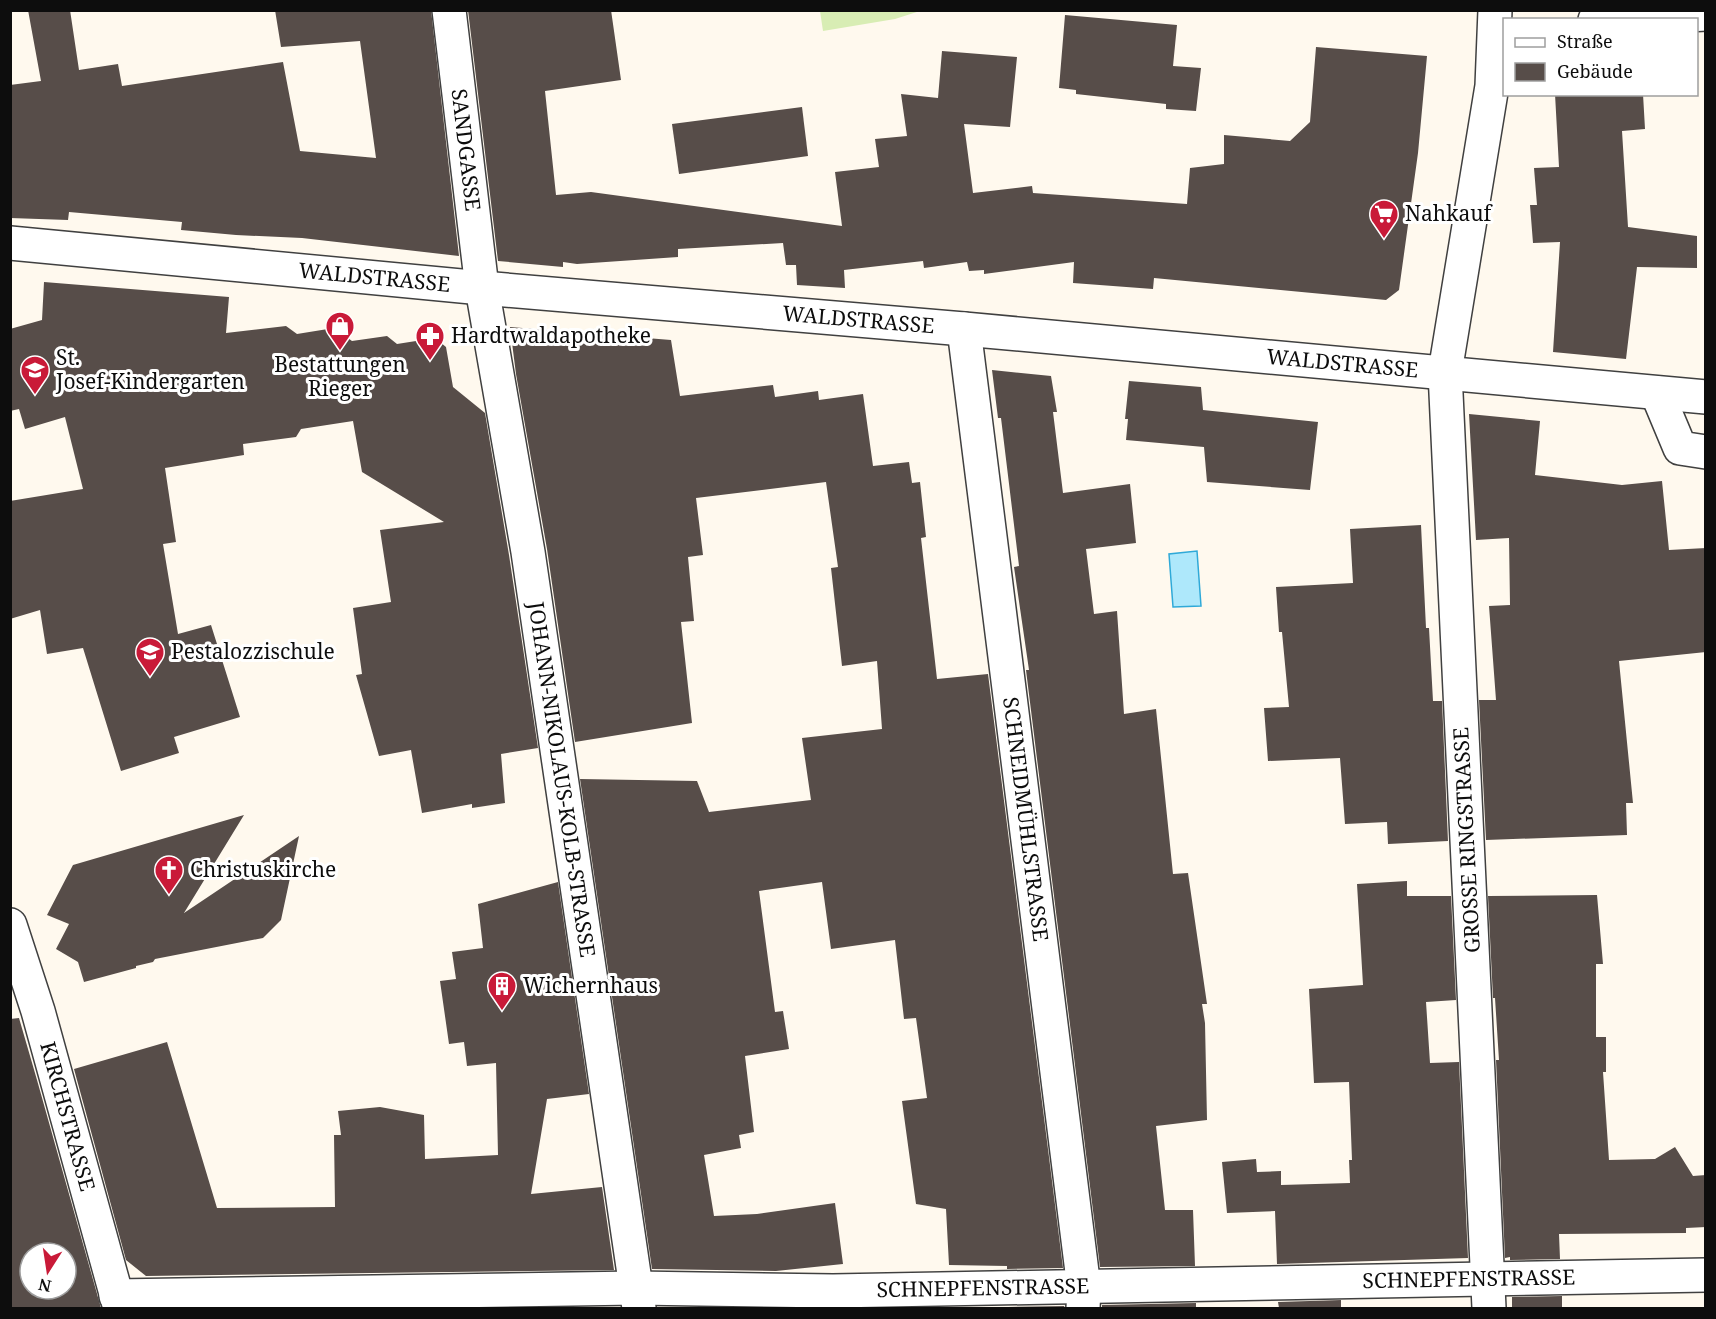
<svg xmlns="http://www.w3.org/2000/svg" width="1716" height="1319" font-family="'Noto Serif',serif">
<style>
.green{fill:#d8edb4}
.water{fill:#aee8fb;stroke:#2fa9d8;stroke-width:1.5}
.building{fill:#574d49;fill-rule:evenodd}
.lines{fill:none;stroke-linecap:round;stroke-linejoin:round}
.street-casing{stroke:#404040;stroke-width:36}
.street{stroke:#fff;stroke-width:33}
.labels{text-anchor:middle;stroke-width:6;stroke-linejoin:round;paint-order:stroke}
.street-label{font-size:21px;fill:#0d0d0d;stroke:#fff}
.poi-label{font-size:21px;fill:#0d0d0d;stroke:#fff;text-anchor:start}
</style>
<rect width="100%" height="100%" fill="#fff9ee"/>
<path class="green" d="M820,11V10L920,11L895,19L823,31Z"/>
<path class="water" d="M1197,551L1201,606L1173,607L1169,554Z"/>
<g class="building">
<path d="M28,10H70L79,70L118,64L122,86L283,62L300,151L376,158L360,41L281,47L275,10H431L459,256L302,238L236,235L181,230L182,222L69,212L68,220L10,218V85L41,81Z"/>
<path d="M468,10H611L621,80L545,91L556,195L591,192L842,226L835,172L879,167L875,139L907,136L901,94L938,98L942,51L1017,57L1010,127L964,124L973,193L1032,186L1033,193L1187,204L1190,168L1224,164V135L1290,141L1310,122L1316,47L1427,56L1418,153L1399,290L1386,300L1154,278L1153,289L1073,283L1074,262L984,274V270L969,271L967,262L924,268L923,261L844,270L845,288L797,285L796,265H786L783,243L678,249V257L577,264L563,262V267L498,261Z"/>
<path d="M1065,15L1177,25L1173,66L1201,68L1196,111L1166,109V104L1076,94V90L1059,88Z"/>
<path d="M1555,94H1643L1645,129L1622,131L1628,227L1697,236V268L1637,267L1626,359L1553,352L1560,242L1533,243L1530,205H1537L1534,168L1559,167Z"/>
<path d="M802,107L808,156L679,174L672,124Z"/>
<path d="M44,282L229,297L226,333L286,326L297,334L334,328L352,341L387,336L397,344L435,338L446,347L453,387L485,413L509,555L538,748L501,754L505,803L472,808V804L422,813L411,750L379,756L356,675L362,674L353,608L391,602L380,530L444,522L362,472L353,421L301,429L296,437L243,444L244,455L165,468L176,542L163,544L178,634L211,625L240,717L174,737L179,753L121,771L83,648L47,654L40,610L10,619V501L83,489L65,417L25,429L19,409L10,411V329L42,320Z"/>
<path d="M510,327L671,340L680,396L773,385L775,397L818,391L819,400L863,394L873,466L909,462L912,483L920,482L926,537L921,538L937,679L988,674L1063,1268L1007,1269V1266L949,1265L946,1209L916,1204L902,1101L927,1098L916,1018L904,1019L895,940L831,949L822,882L759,891L775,1012L783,1011L789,1049L745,1056L754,1132L739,1135L741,1148L704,1155L714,1216L757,1214L835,1203L843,1264L776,1271L652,1269L580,779L697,781L709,812L811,800L802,738L882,729L877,661L842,666L831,568L838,567L826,482L696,498L703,555L688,557L694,621L681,622L692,723L575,742L547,549L516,374Z"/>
<path d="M992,370L1051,376L1057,412H1053L1063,493L1130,484L1136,543L1086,549L1094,614L1117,611L1124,714L1156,709L1173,874L1188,873L1207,1004H1202L1205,1023L1207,1120L1156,1126L1165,1210H1193L1195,1266L1100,1267L1026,670H1029L1014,567L1019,566L1001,418H998Z"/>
<path d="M1129,381L1201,387L1203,410L1318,422L1310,490L1207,482L1204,447L1126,440L1128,419H1125Z"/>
<path d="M1469,414L1540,421L1535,475L1622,485L1662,481L1669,550L1706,548V652L1619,661L1633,803H1626L1627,835L1486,840L1479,700H1496L1489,606L1510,605L1509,538L1476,540Z"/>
<path d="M1421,525L1426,628H1429L1433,701H1442L1448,841L1388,844L1387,822L1345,824L1340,758L1268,761L1264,708L1289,707L1282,632H1279L1276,587L1353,583L1350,529Z"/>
<path d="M244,815L184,913L299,836L281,920L263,938L155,959L153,962L136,966V968L84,982L78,962L56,949L69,924L47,915L73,865Z"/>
<path d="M1407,881V896H1451L1456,1000L1426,1002L1430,1063L1459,1062L1468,1258L1277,1264L1275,1211L1227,1213L1222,1162L1256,1159L1257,1172L1281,1171V1185L1350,1183L1349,1160H1352L1349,1082L1314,1083L1309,989L1363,985L1357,884Z"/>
<path d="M558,882L589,1094L547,1099L531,1194L602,1187L614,1270L146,1276L126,1260L74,1069L167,1042L217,1208L335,1207L334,1135H341L338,1111L380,1107L424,1115L425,1159L498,1155L496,1063L467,1066L464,1042L449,1044L440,981L456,979L452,952L483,948L478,904Z"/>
<path d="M1597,895L1603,964H1596V1037H1606V1072H1603L1609,1160L1655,1159L1675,1147L1693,1176L1706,1175V1227L1686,1228V1233L1559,1234L1560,1259L1510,1260V1257L1505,1258L1496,1060H1499L1495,998H1493L1488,896Z"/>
<path d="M19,1018L37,1080L101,1308H10V1019ZM30,1253H66V1289H30Z"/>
<path d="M1562,1296V1308H1512V1297Z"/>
<path d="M1341,1300V1308H1279L1278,1302Z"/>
<path d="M1196,1303V1308H1102V1305Z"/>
<path d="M1064,1306L1065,1308H1008V1307Z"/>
<path d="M620,1307V1308H522Z"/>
</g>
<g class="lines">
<g class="street-casing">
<g id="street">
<path id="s1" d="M449,10L482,288L528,552L639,1308"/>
<path d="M1595,20L1706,14"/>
<path id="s2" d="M10,243L482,288L964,329L1706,397"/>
<path id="s3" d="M964,329L1084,1288L1083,1308"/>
<path d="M1657,393L1680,448L1706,452"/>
<path id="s4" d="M10,925L38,1011L120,1308"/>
<path id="s5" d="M116,1296L636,1288L833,1291L1706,1275"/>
<path d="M1489,1308L1445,372L1492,86L1495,10"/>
</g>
</g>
<use href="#street" class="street"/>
</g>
<defs>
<g id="supermarket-pin" transform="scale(1.5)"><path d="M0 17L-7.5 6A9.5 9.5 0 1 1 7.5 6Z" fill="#c91a38" stroke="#fff"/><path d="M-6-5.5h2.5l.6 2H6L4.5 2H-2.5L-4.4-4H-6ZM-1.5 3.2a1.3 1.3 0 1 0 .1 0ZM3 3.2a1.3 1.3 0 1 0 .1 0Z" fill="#fff"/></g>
<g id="shop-pin" transform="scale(1.5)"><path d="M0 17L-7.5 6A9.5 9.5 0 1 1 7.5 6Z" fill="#c91a38" stroke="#fff"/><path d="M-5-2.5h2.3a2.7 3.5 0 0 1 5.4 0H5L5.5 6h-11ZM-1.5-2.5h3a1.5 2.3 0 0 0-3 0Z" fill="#fff"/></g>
<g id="pharmacy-pin" transform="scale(1.5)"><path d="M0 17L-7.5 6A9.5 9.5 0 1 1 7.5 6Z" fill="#c91a38" stroke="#fff"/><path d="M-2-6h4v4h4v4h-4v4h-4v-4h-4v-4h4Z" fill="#fff"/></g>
<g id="school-pin" transform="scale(1.5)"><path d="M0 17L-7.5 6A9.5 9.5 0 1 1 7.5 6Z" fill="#c91a38" stroke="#fff"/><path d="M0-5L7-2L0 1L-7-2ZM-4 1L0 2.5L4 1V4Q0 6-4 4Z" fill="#fff"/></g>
<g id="church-pin" transform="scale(1.5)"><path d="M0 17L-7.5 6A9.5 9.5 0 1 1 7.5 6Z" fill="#c91a38" stroke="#fff"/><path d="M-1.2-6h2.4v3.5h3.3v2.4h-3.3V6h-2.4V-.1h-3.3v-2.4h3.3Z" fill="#fff"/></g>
<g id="building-pin" transform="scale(1.5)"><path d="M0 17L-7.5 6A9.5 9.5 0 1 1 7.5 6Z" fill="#c91a38" stroke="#fff"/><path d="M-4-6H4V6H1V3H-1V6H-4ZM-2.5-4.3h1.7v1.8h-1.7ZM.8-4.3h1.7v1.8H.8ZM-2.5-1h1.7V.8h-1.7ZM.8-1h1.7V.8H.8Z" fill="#fff"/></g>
</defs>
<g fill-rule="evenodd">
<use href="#supermarket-pin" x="1384" y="214"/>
<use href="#shop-pin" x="340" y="326"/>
<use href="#pharmacy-pin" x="430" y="336"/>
<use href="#school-pin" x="35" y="370"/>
<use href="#school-pin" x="150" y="652"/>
<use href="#church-pin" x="169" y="870"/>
<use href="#building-pin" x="502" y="986"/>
</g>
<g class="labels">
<g class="street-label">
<text dy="7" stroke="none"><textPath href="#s1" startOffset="141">SANDGASSE</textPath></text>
<text dy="7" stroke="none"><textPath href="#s2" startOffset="366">WALDSTRASSE</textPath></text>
<text dy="7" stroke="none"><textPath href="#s2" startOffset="852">WALDSTRASSE</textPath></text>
<text dy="7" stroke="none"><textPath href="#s2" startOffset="1338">WALDSTRASSE</textPath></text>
<text dy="7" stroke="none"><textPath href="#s1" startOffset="778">JOHANN-NIKOLAUS-KOLB-STRASSE</textPath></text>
<text dy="7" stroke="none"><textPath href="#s3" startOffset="494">SCHNEIDMÜHLSTRASSE</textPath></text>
<text transform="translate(1467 840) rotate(-93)" y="7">GROSSE RINGSTRASSE</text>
<text dy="7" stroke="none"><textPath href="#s4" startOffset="200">KIRCHSTRASSE</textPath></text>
<text dy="7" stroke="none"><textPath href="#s5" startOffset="1353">SCHNEPFENSTRASSE</textPath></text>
<text dy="7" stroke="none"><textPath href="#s5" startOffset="867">SCHNEPFENSTRASSE</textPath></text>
</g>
<g class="poi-label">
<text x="1405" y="221">Nahkauf</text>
<text x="451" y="343">Hardtwaldapotheke</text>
<text x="56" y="365">St.<tspan x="56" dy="24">Josef-Kindergarten</tspan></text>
<text x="340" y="372" text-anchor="middle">Bestattungen<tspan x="340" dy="24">Rieger</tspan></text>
<text x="171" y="659">Pestalozzischule</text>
<text x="190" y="877">Christuskirche</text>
<text x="523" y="993">Wichernhaus</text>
</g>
</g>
<rect width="1716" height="1319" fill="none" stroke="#0d0d0d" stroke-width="24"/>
<rect x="1503" y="18" width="195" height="78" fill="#ffffff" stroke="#9e9e9e" stroke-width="1.5"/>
<rect x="1515" y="38" width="30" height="9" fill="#ffffff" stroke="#9e9e9e" stroke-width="1.5"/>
<text x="1557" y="48" font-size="18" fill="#0d0d0d">Straße</text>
<rect x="1515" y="63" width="30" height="18" fill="#574d49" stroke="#9e9e9e" stroke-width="1.5"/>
<text x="1557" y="78" font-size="18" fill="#0d0d0d">Gebäude</text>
<g transform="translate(48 1271) rotate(192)"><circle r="28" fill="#ffffff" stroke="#9e9e9e" stroke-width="1.5"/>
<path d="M0-4.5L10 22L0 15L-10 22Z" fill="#c91a38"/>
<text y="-9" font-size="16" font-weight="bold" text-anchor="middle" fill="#0d0d0d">N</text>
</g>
</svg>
